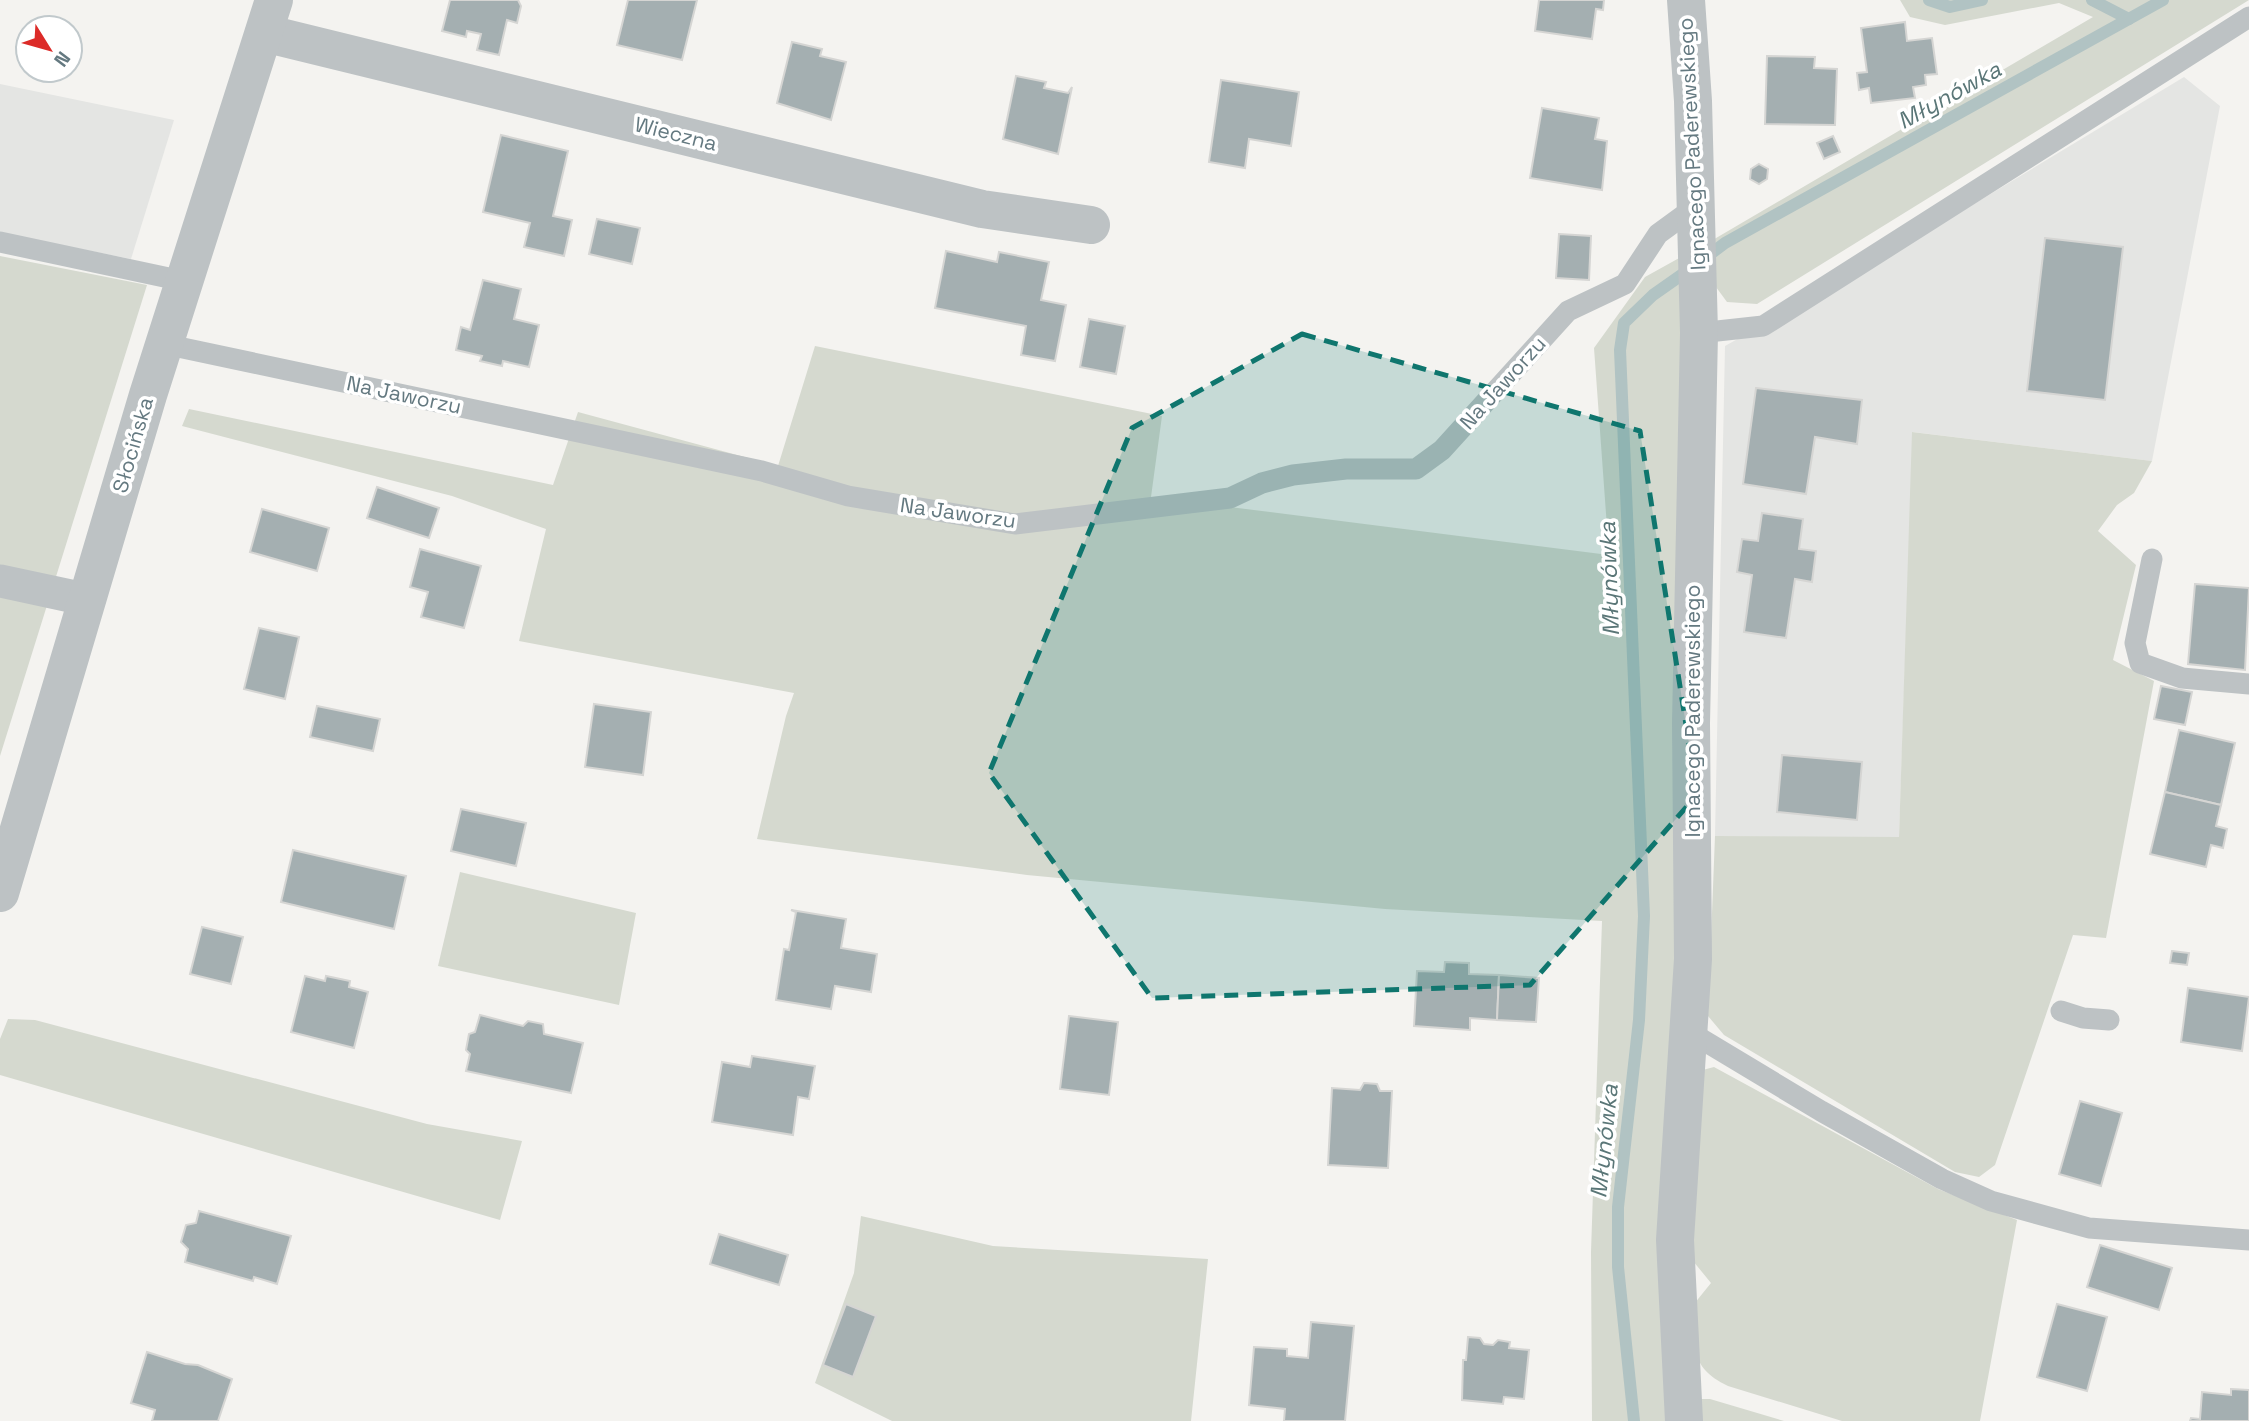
<svg xmlns="http://www.w3.org/2000/svg" width="2249" height="1421" font-family="'Space Grotesk',sans-serif">
<style>
.built{fill:#e4e5e3}
.green{fill:#d5d9cf}
.lines{fill:none;stroke-linecap:round;stroke-linejoin:round}
.stream{stroke:#b1c3c3;stroke-width:12}
.building{fill:#a4afb1;stroke:#d5d5d3;stroke-width:2}
.service{stroke:#bdc2c4;stroke-width:21}
.pedestrian{stroke:#bdc2c4;stroke-width:33}
.minor{stroke:#bdc2c4;stroke-width:38}
.tertiary{stroke:#bdc2c4;stroke-width:38}
.marked{fill:#0f766e;fill-opacity:0.2;stroke:#0f766e;stroke-width:5;stroke-dasharray:14 9;stroke-linejoin:round}
.labels{text-anchor:middle;stroke-width:7;stroke-linejoin:round;paint-order:stroke}
.street-label{font-size:21px;fill:#647980;stroke:#fff}
.water-label{font-size:23px;font-style:italic;fill:#5a7677;stroke:#fff}
</style>
<rect width="100%" height="100%" fill="#f4f3f0"/>
<g class="built">
<path d="M2184,77L2220,106L2152,461L1913,432L1899,838L1715,836L1725,346L1911,242Z"/>
<path d="M0,84L174,120L131,259L0,233Z"/>
</g>
<g class="green">
<path d="M1900,0H2249L1757,304L1727,302L1713,283L1711,241L2093,17L2059,3L1945,25L1910,17Z"/>
<path d="M0,256L147,285L0,756Z"/>
<path d="M1681,257L1672,1421H1592L1591,1252L1602,921L1385,909L1027,875L757,839L786,716L794,693L519,641L546,529L452,496L182,426L189,409L553,485L578,412L778,466L815,346L1162,416L1151,497L1609,555L1594,348L1645,277Z"/>
<path d="M1912,432L2152,461L2134,493L2117,505L2098,531L2136,565L2113,660L2154,681L2106,938L2073,935L1995,1165L1979,1177L1955,1172L1724,1035L1708,1016L1715,836L1899,837Z"/>
<path d="M460,872L636,913L619,1005L438,966Z"/>
<path d="M8,1019L35,1020L427,1124L522,1141L500,1220L0,1075V1039Z"/>
<path d="M1714,1067L1938,1189L2017,1220L1980,1421H1842L1728,1386C1687,1366 1696,1345 1694,1304L1711,1283L1693,1261L1699,1071Z"/>
<path d="M861,1216L993,1246L1208,1259L1191,1421H892L815,1383L854,1273Z"/>
<path d="M1698,1399H1710L1784,1421H1699Z"/>
</g>
<g class="lines">
<g class="stream">
<path d="M1929,0L1950,7L1982,0"/>
<path d="M2092,0L2129,19"/>
<path d="M1705,258L1725,243L2163,0"/>
<path d="M1634,1421L1618,1267V1207L1639,1020L1644,916L1620,350L1624,323L1653,295L1690,269"/>
</g>
</g>
<g class="building">
<path d="M450,0H518L521,6L517,23L507,20L499,55L477,50L481,34L467,31L466,37L442,31Z"/>
<path d="M628,0H697L682,60L617,45Z"/>
<path d="M1539,0H1604L1603,10L1596,9L1592,39L1535,31Z"/>
<path d="M1905,22L1907,41L1932,38L1937,74L1925,75L1926,85L1913,87L1915,98L1871,103L1869,88L1859,90L1857,73L1867,72L1861,28Z"/>
<path d="M792,42L822,49L820,56L846,62L831,120L777,103Z"/>
<path d="M1767,56L1815,57L1814,68L1837,69L1835,125L1765,124Z"/>
<path d="M1016,76L1046,82L1044,88L1068,93L1072,87L1058,154L1003,139Z"/>
<path d="M1221,80L1299,92L1291,146L1249,139L1245,168L1209,162Z"/>
<path d="M1542,108L1599,118L1595,139L1607,141L1602,190L1530,178Z"/>
<path d="M501,135L568,151L553,216L572,220L564,256L524,247L530,223L483,212Z"/>
<path d="M1833,136L1840,152L1824,159L1817,143Z"/>
<path d="M1759,164L1768,169L1767,179L1759,184L1750,179L1751,169Z"/>
<path d="M597,219L640,228L632,264L589,254Z"/>
<path d="M1559,234L1591,236L1589,280L1556,278Z"/>
<path d="M2045,238L2123,247L2105,400L2027,391Z"/>
<path d="M946,251L997,262L999,252L1049,262L1041,300L1066,305L1055,361L1021,355L1026,326L935,308Z"/>
<path d="M483,280L521,289L514,319L539,325L529,367L503,361L502,366L480,361L482,356L456,350L461,327L470,330Z"/>
<path d="M1089,319L1125,326L1116,374L1080,367Z"/>
<path d="M1756,388L1862,400L1857,444L1815,437L1806,494L1743,484Z"/>
<path d="M377,487L439,508L429,538L367,518Z"/>
<path d="M262,509L329,528L317,571L250,552Z"/>
<path d="M1762,513L1803,519L1799,549L1816,551L1812,582L1795,579L1786,638L1744,632L1752,575L1737,572L1742,539L1758,541Z"/>
<path d="M420,549L481,566L464,628L421,617L428,592L410,587Z"/>
<path d="M2195,584L2249,588L2245,670L2188,664Z"/>
<path d="M259,628L299,637L285,699L244,689Z"/>
<path d="M2161,686L2192,692L2185,725L2154,719Z"/>
<path d="M594,704L651,712L643,775L585,767Z"/>
<path d="M317,706L380,719L373,751L310,737Z"/>
<path d="M2179,730L2235,743L2221,805L2165,792Z"/>
<path d="M1782,755L1862,762L1857,820L1777,812Z"/>
<path d="M2165,792L2221,805L2216,826L2227,829L2223,848L2211,845L2206,867L2150,854Z"/>
<path d="M461,809L526,823L516,866L451,851Z"/>
<path d="M293,850L406,876L394,929L281,902Z"/>
<path d="M791,910L846,919L841,948L877,954L871,992L835,986L831,1009L776,1000L784,949L789,950L796,912Z"/>
<path d="M202,927L243,937L231,984L190,974Z"/>
<path d="M2172,951L2189,953L2187,965L2170,963Z"/>
<path d="M1445,962L1469,963V974L1499,975L1497,1020L1470,1018V1030L1414,1026L1417,971L1444,972Z"/>
<path d="M1499,975L1539,978L1536,1022L1497,1020Z"/>
<path d="M305,976L325,981L326,976L350,981L349,987L368,992L354,1048L291,1032Z"/>
<path d="M2188,988L2249,997L2242,1051L2181,1042Z"/>
<path d="M480,1015L523,1026L528,1021L543,1024L544,1034L583,1043L571,1093L466,1071L470,1054L466,1050L469,1034L475,1032Z"/>
<path d="M1069,1016L1118,1022L1109,1095L1060,1089Z"/>
<path d="M752,1056L815,1066L809,1099L798,1097L793,1135L712,1122L722,1062L750,1067Z"/>
<path d="M1364,1083L1377,1084L1380,1091H1392L1388,1168L1328,1165L1332,1088L1360,1090Z"/>
<path d="M2080,1101L2122,1113L2101,1186L2059,1174Z"/>
<path d="M199,1211L291,1236L277,1284L254,1277L253,1281L185,1262L188,1249L181,1242L186,1225L196,1223Z"/>
<path d="M719,1234L788,1255L779,1285L710,1264Z"/>
<path d="M2100,1245L2172,1268L2159,1310L2087,1287Z"/>
<path d="M846,1304L876,1316L853,1377L823,1365Z"/>
<path d="M2057,1304L2107,1317L2087,1391L2037,1377Z"/>
<path d="M1311,1322L1354,1326L1345,1421H1284L1285,1409L1249,1405L1254,1347L1287,1349V1356L1308,1358Z"/>
<path d="M1468,1337L1480,1338L1484,1344L1493,1345L1498,1340L1510,1342L1509,1348L1529,1350L1524,1399L1504,1397L1503,1404L1462,1400L1463,1360H1466Z"/>
<path d="M147,1352L185,1364L198,1365L232,1379L218,1421H152L155,1410L131,1403Z"/>
<path d="M2231,1389L2249,1390V1421H2190L2191,1418L2200,1419L2202,1392L2231,1395Z"/>
</g>
<g class="lines">
<g class="service">
<path d="M0,242L183,281"/>
<path d="M1699,333L1763,326L2249,17"/>
<path d="M164,344L762,471L848,496L1015,524L1230,498L1262,483L1293,475L1346,469H1416L1442,450L1568,311L1625,284L1658,234L1695,207"/>
<path d="M2152,559L2135,643L2140,663L2182,678L2249,684"/>
<path d="M2061,1011L2083,1018L2109,1020"/>
<path d="M1688,1031L1821,1111L1942,1179L1991,1201L2089,1228L2249,1240"/>
</g>
<path class="pedestrian" d="M0,581L89,600"/>
<g class="minor">
<path d="M264,33L982,209L1091,225"/>
<path d="M1684,1421L1675,1240L1693,959L1691,723L1699,333L1693,101L1686,0"/>
</g>
<path class="tertiary" d="M0,893L148,395L274,0"/>
</g>
<path class="marked" d="M1302,334L1640,431L1697,795L1530,985L1152,998L989,773L1132,428Z"/>
<g class="labels">
<g class="street-label">
<text transform="translate(676 134) rotate(14)" y="7">Wieczna</text>
<text transform="translate(1692 144) rotate(-93)" y="7">Ignacego Paderewskiego</text>
<text transform="translate(1503 383) rotate(-48)" y="7">Na Jaworzu</text>
<text transform="translate(404 395) rotate(12)" y="7">Na Jaworzu</text>
<text transform="translate(133 445) rotate(-74)" y="7">Słocińska</text>
<text transform="translate(958 513) rotate(8)" y="7">Na Jaworzu</text>
<text transform="translate(1693 711) rotate(-90)" y="7">Ignacego Paderewskiego</text>
</g>
<g class="water-label">
<text transform="translate(1949 95) rotate(-29)" y="8">Młynówka</text>
<text transform="translate(1609 579) rotate(-92)" y="8">Młynówka</text>
<text transform="translate(1604 1141) rotate(-84)" y="8">Młynówka</text>
</g>
</g>
<g transform="translate(49 49) rotate(127)"><circle r="33" fill="#ffffff" stroke="#c1c9cc" stroke-width="2"/>
<path d="M0-5L12 26L0 18L-12 26Z" fill="#dc2b28"/>
<text y="-10" font-size="19" font-weight="bold" text-anchor="middle" fill="#647980">N</text>
</g>
</svg>
